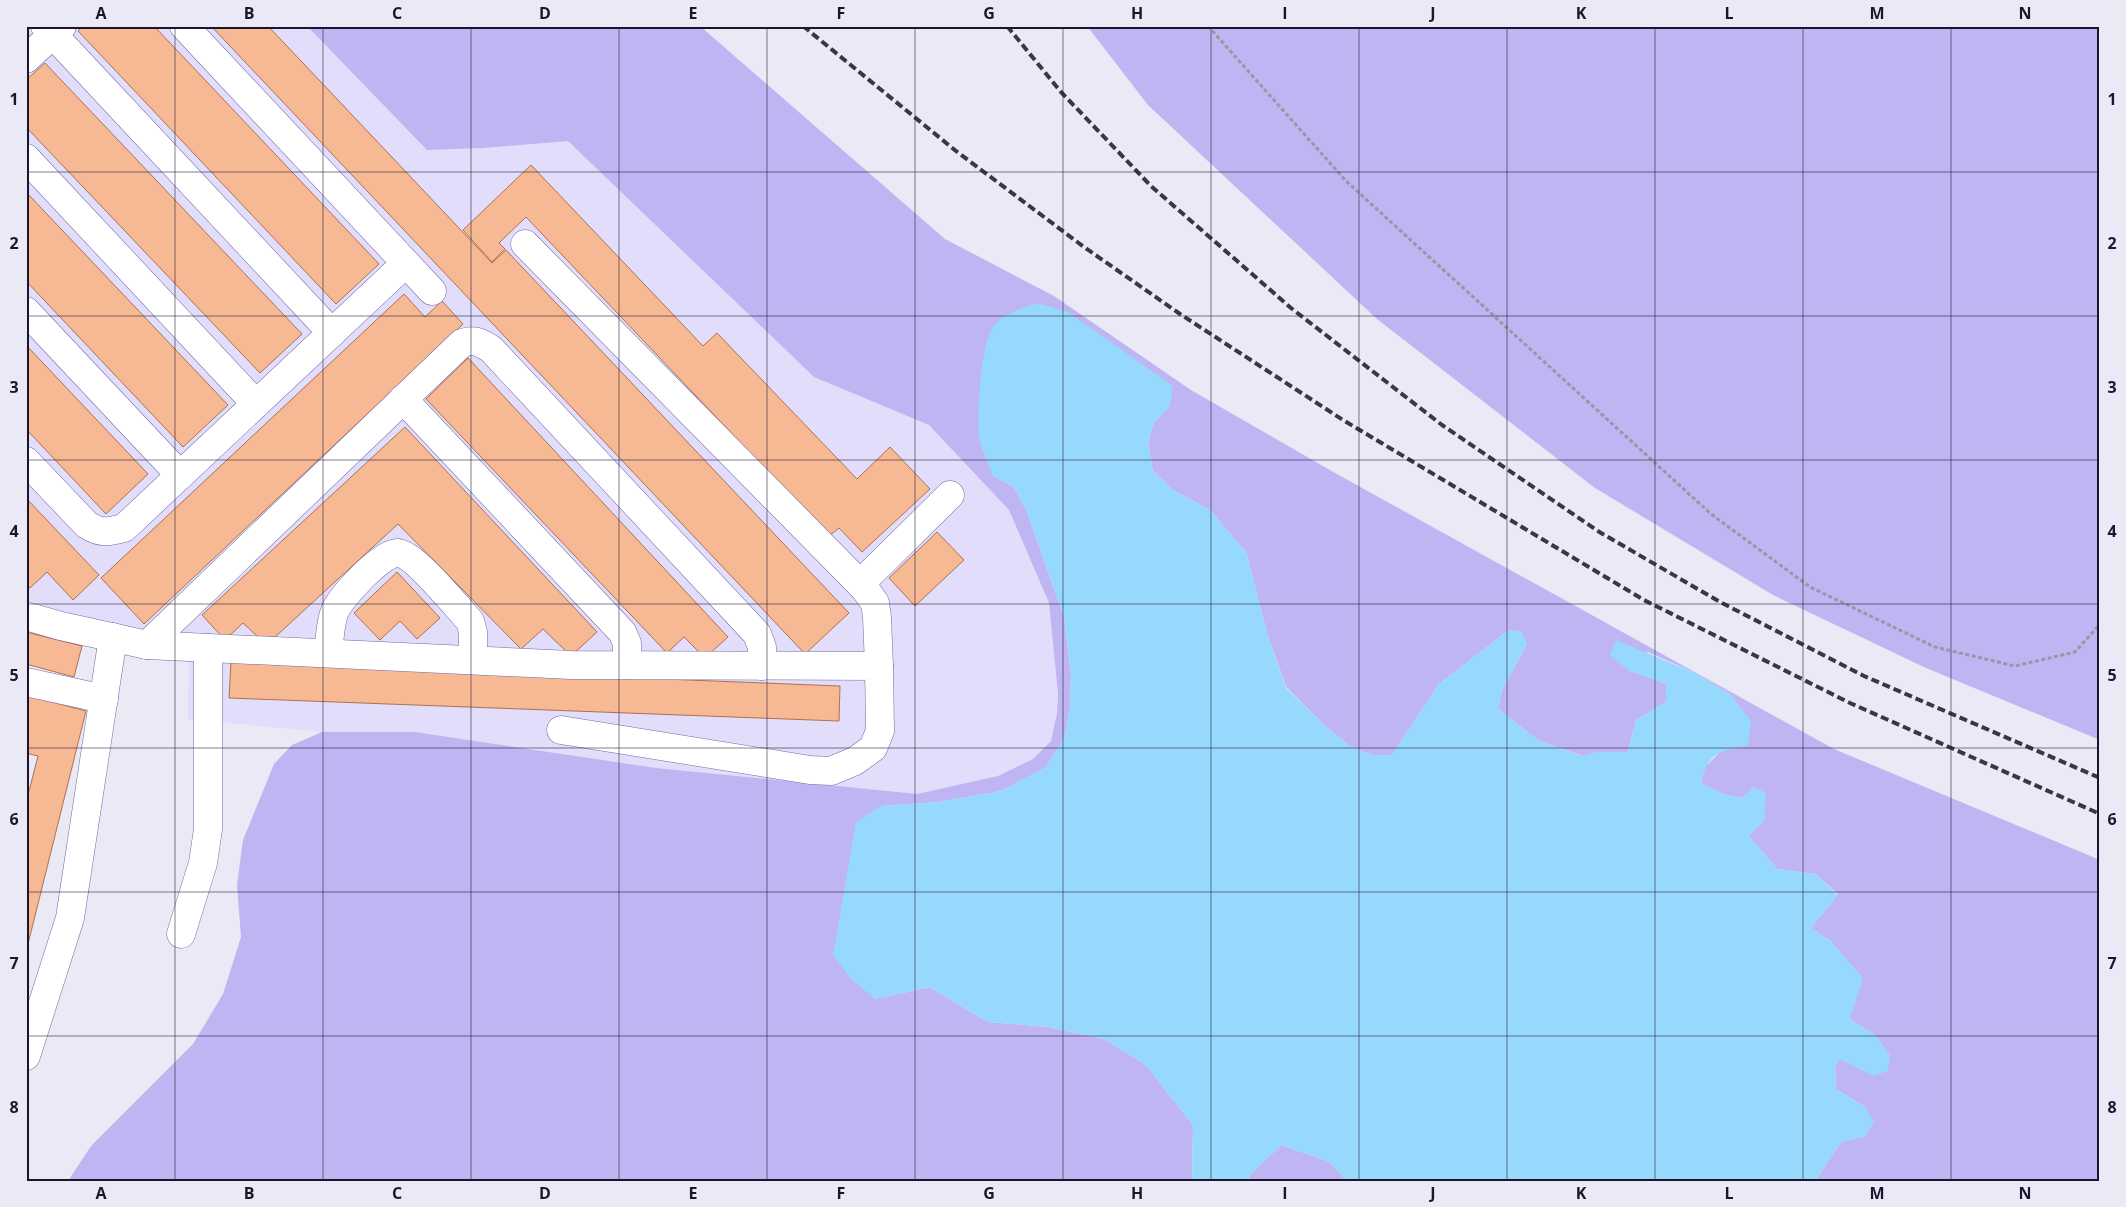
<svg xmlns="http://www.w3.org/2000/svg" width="2126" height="1207" font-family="'Open Sans',sans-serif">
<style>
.built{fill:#e1ddfa}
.green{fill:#bfb5f3}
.water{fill:#97d9fc}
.building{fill:#f7b994;stroke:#ac724f}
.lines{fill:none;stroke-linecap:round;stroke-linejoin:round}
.minor-casing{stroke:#746aa3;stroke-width:29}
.path{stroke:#9996a7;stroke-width:3;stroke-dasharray:4 2.5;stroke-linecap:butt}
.minor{stroke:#fff;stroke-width:28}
.rail{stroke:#3a354b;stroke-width:4;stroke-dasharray:8 4;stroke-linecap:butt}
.grid{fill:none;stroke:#1b162d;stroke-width:1;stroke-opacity:0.55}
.neatline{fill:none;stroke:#1b162d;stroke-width:2}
.grid-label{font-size:16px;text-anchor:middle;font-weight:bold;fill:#1b162d}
</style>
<rect width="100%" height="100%" fill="#eae9f6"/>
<path class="built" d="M26,26H307L427,150L483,148L568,140L814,377L929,425L1009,510L1049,603L1058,694L1057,713L1051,741L1033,759L998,776L917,794L656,768L415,732H322L188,719L189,663L73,614L26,599Z"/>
<g class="green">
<path d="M307,26H700L945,239L1054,296L1191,390L1335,473L1834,749L2100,860V1181H1815L1841,1142L1865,1136V1107L1836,1089L1835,1066L1840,1059L1878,1038L1850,1019L1832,942L1811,928L1838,894L1815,874L1777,869L1749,836L1754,788L1741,798L1723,794L1701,783L1705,767L1722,750L1731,695L1695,673L1648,652L1628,670L1666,684V702L1636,720L1628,752H1598L1583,756L1539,741L1498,709L1502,690L1527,644L1509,630L1439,684L1392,755H1372L1350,746L1326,727L1286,687L1267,633L1246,552L1210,510L1171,489L1153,471L1148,444L1153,424L1170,405L993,476L1014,487L1027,512L1064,617L1071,674L1070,708L1064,739L1045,768L1001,791L939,802L881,806L875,999L930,987L988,1022L1048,1027L1105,1039L1146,1065L1193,1125L1192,1181H68L91,1146L193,1044L223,994L241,937L237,885L243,840L274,764L292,745L322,732H415L656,768L917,794L998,776L1033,759L1051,741L1057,713L1058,694L1049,603L1009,510L929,425L814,377L568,141L483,148L427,150Z"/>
<path d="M1087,26H2100V740L1926,668L1773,595L1595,488L1377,319L1148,105Z"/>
<path d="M1281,1145L1328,1161L1347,1181H1250L1249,1176Z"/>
</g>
<path class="water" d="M1037,303L1068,312L1173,386L1170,405L1153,424L1148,444L1153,471L1171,489L1210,510L1246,552L1267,633L1286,688L1326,727L1350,746L1372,755H1392L1439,684L1509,630L1521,631L1527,644L1502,690L1498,709L1539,741L1582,756L1598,752H1628L1636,720L1666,701V684L1628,670L1610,655L1616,640L1695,673L1731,695L1751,721L1748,746C1721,750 1707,753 1701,783L1723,794L1741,798L1754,787L1766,793L1764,821L1749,836L1777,869L1815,874L1838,895L1811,928L1832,942L1863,978L1850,1019L1878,1038L1890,1055L1888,1071L1873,1076L1840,1059L1835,1066L1836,1089L1865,1107L1874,1122L1865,1136L1841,1142L1815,1181H1347L1328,1161L1281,1145L1249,1176L1250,1181H1192L1193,1125L1146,1065L1105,1039L1048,1027L988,1022L930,987L875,999L851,979L833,955L856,822L881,806L939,802L1001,791L1045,768L1064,739L1070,708L1071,674L1064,617L1027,512L1014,487L993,476C988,463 981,449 979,436C977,413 980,339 996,323C1008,312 1022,308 1037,303Z"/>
<g class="building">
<path d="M83,26H154L379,264L336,304L78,31Z"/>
<path d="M211,26H268L492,263L506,250L849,613L805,654Z"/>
<path d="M45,63L302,334L260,373L26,127V80Z"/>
<path d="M531,165L703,346L717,333L857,479L890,447L930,489L862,552L839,528L829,536L526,217L499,243L505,249L492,262L463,230Z"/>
<path d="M26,192L228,405L183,447L26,281Z"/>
<path d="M404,294L425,317L442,301L463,324L144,624L101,578Z"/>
<path d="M26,345L148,474L106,514L26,429Z"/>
<path d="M468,358L728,637L705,658L684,637L667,653L426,399Z"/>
<path d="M405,427L597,632L571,656L543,629L521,649L398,524L275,637H258L243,623L225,640L202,615Z"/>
<path d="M26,498L99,575L73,600L47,572L30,588L26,584Z"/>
<path d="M937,532L964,560L915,606L889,578Z"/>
<path d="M397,572L440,618L417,639L400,621L380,640L354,613Z"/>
<path d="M26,632L82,646L74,677L26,664Z"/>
<path d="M231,662L840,686L839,721L229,698Z"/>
<path d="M26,695L86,711L26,952V803L38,756L26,753Z"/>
</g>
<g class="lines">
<g class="minor-casing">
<g id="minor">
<path d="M45,26L332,333"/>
<path d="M184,26L432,291"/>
<path d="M26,59L62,26"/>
<path d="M26,158L256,404"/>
<path d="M525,244L865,589L875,603L877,617L879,666"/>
<path d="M26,311L180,475"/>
<path d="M403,399L622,632L627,643V665"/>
<path d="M26,461L87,525C102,534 108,532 124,528L406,263"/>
<path d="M860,584L950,495"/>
<path d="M26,616L61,626L147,645L462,343C474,339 480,342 491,349L757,634L762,647V666"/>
<path d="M147,645L571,665L879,666L880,731L873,748L855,761L831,771L810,770L561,730"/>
<path d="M328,652C330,639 330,622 335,611C341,597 383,551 398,553C414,554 457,607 470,621L473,632V660"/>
<path d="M26,682L104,699"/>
<path d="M181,934L203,863L208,829V648"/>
<path d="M26,1056L70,918L113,637"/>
</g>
</g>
<path class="path" d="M1208,26L1346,181L1711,514L1810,587L1935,647L2015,666L2075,652L2100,624"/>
<use href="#minor" class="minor"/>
<g class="rail">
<path d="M803,26L956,151L1084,247L1180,314L1343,420L1644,600L1850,703L2100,814"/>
<path d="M1007,26L1061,92L1151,186L1291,308L1442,425L1601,533L1722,603L1864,676L2100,778"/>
</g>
</g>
<path class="grid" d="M175,26V1181M323,26V1181M471,26V1181M619,26V1181M767,26V1181M915,26V1181M1063,26V1181M1211,26V1181M1359,26V1181M1507,26V1181M1655,26V1181M1803,26V1181M1951,26V1181M26,172H2100M26,316H2100M26,460H2100M26,604H2100M26,748H2100M26,892H2100M26,1036H2100"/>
<rect width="2126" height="1207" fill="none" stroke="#eae9f6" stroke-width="55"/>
<rect x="28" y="28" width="2070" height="1152" class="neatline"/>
<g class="grid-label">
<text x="101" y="19">A</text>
<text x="249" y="19">B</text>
<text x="397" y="19">C</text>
<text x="545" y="19">D</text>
<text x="693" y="19">E</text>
<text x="841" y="19">F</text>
<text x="989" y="19">G</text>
<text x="1137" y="19">H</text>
<text x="1285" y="19">I</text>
<text x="1433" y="19">J</text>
<text x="1581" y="19">K</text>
<text x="1729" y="19">L</text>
<text x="1877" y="19">M</text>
<text x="2025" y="19">N</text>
<text x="14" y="105">1</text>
<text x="2112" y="105">1</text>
<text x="14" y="249">2</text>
<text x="2112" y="249">2</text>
<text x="14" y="393">3</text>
<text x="2112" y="393">3</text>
<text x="14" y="537">4</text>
<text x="2112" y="537">4</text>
<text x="14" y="681">5</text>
<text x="2112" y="681">5</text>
<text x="14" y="825">6</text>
<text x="2112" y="825">6</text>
<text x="14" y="969">7</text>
<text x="2112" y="969">7</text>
<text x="14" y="1113">8</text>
<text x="2112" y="1113">8</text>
<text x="101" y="1199">A</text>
<text x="249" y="1199">B</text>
<text x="397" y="1199">C</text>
<text x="545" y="1199">D</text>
<text x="693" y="1199">E</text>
<text x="841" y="1199">F</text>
<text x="989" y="1199">G</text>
<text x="1137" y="1199">H</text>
<text x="1285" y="1199">I</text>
<text x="1433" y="1199">J</text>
<text x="1581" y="1199">K</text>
<text x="1729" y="1199">L</text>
<text x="1877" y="1199">M</text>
<text x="2025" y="1199">N</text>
</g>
</svg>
